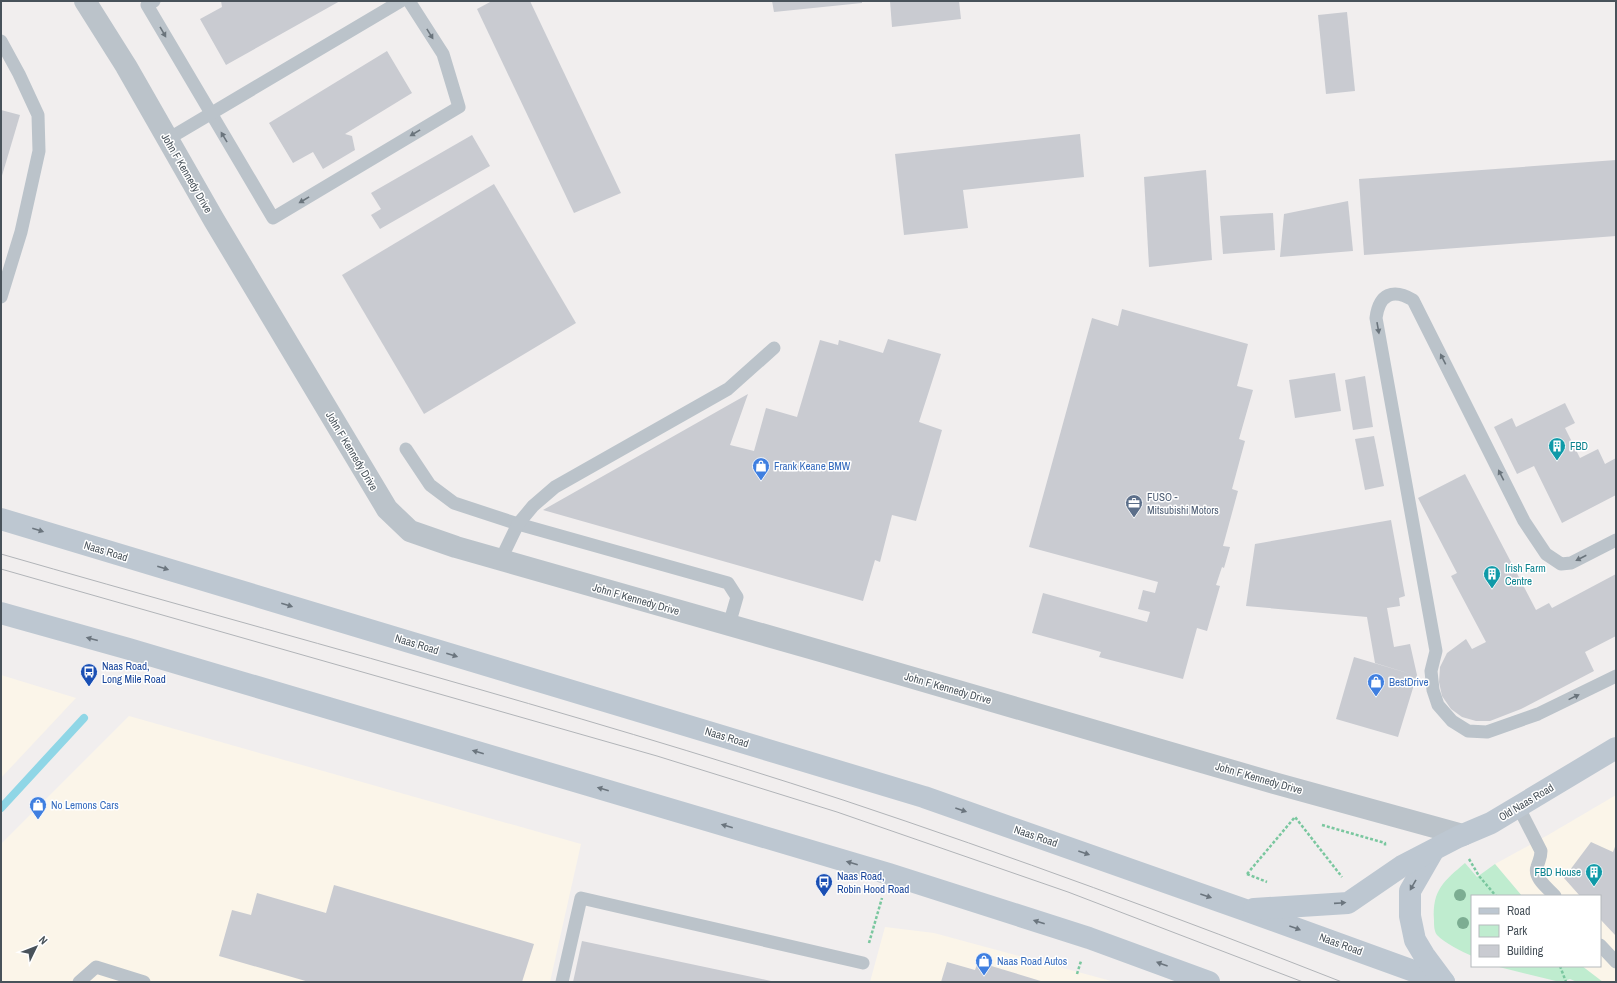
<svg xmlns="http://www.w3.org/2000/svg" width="1617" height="983" font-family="'Archivo Narrow',sans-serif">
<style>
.commercial{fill:#fbf5e9}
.green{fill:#bfeccf}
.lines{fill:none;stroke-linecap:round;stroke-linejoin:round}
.stream{stroke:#8fd6e6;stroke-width:8}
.building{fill:#c9cbd1}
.path{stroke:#7ac79f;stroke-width:2.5;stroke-dasharray:3 2;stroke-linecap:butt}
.lane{stroke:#bbc3ca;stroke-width:13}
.street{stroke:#bbc3ca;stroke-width:22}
.secondary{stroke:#bdc7d1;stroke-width:22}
.tram{stroke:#b1b4b8;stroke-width:1}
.tree{fill:#7cad92}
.oneway{fill:#6a747c}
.oneway2{fill:#6b757e}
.labels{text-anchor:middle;stroke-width:3;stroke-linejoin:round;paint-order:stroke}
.street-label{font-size:11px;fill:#48525a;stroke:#fff}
.culture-label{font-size:11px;fill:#0d838f;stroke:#fff;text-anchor:start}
.shop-label{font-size:11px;fill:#366cbe;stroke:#fff;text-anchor:start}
.service-label{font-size:11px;fill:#4e5e75;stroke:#fff;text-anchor:start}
.transit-label{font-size:11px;fill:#164399;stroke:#fff;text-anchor:start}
</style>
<rect width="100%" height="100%" fill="#f1eeee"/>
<g class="commercial">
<path d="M1,675L76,698L1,778Z"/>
<path d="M129,716L581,844L550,982H1V844Z"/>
<path d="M1616,795V982H1602L1582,966H1600V896H1522L1495,864L1548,835Z"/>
<path d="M885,927L934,933L1115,982H870Z"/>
</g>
<g class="green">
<path d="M1465,863L1477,877L1495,864L1522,896H1472V956C1463,952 1444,943 1437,935C1434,931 1434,925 1434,920C1432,890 1444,881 1465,863Z"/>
<path d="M1495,966H1582L1603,982H1577L1570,979L1560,982Z"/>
</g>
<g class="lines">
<path class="stream" d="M1,808L84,718"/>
</g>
<g class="building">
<path d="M221,1H340L226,65L200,19L222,7Z"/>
<path d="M492,1H530L621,193L574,213L477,9Z"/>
<path d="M772,1H862V3L774,12Z"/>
<path d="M890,1H959L961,19L892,27Z"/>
<path d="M1347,12L1355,91L1326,94L1318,15Z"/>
<path d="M387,51L412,93L345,134L352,136L355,150L323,169L313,152L293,163L269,123Z"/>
<path d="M1,110L20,115L1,179Z"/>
<path d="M1080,134L1084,177L963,190L968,228L904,235L895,154Z"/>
<path d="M472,135L490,166L380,229L371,215L381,209L371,193Z"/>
<path d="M1616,160V236L1364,255L1359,179Z"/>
<path d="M1206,170L1212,260L1149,267L1144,177Z"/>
<path d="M494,184L576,323L424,414L342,275Z"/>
<path d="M1348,201L1353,251L1280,257L1284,214Z"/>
<path d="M1273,213L1275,250L1223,254L1220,216Z"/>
<path d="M1122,309L1248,344L1237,386L1253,390L1239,439L1245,441L1232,489L1238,491L1223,546L1230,547L1224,568L1222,567L1216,585L1220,586L1207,631L1197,628L1183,679L1099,657L1101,652L1032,633L1043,593L1147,622L1150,612L1138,609L1143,590L1155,593L1158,582L1029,547L1092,318L1118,326Z"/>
<path d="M888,339L941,354L919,422L942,430L916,521L892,515L880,562L875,560L863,601L543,510L748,394L730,445L754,451L766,408L797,417L820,340L838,345L839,340L883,353Z"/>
<path d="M1335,373L1341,411L1295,418L1289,380Z"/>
<path d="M1365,376L1373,427L1353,430L1345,380Z"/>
<path d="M1565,403L1575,423L1565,428L1580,458L1598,449L1605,464L1616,458V495L1562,523L1534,466L1517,474L1494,427L1512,418L1516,427Z"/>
<path d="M1374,436L1384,486L1365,490L1355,439Z"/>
<path d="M1465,474L1536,610L1549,603L1552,608L1616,574V636L1585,652L1594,671L1521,709L1490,721H1476L1462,717L1451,709L1442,696L1439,682L1440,667L1447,653L1466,639L1472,649L1486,642L1451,576L1457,573L1418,498Z"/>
<path d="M1391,520L1405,596L1399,598L1400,606L1387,608L1394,647L1410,644L1417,675L1398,737L1336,719L1354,657L1414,675L1375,663L1367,617L1246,606L1255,544Z"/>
<path d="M1591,842L1613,852L1616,844V936L1600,919V896H1580L1564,878Z"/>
<path d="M334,885L534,944L522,982H309L219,956L232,910L251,915L257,893L326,913Z"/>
<path d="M582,941L771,981V982H573Z"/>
<path d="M947,962L975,970L978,962L1044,982H941Z"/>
</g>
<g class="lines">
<g class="path">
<path d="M1322,825L1385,843V847"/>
<path d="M1469,859L1479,876L1496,896"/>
<path d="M1247,874L1267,882"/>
<path d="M1247,874L1295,817L1342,877"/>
<path d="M869,943L882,898"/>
<path d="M1560,966L1566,982"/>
<path d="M1077,974L1081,961"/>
</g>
<g class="lane">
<path d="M154,1L147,5L273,218L459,107L443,54L409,1"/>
<path d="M1,41L19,74L38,115L39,151L21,232L1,297"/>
<path d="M168,139L401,1"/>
<path d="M406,449L430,485L454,503L518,524L728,583L737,597L729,625"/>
<path d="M1616,540L1571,563L1561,564L1546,554L1524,521L1413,300C1393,288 1379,294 1376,318L1436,651L1431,671L1433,690L1438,705L1452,721L1468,731L1487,732L1538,714L1616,676"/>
<path d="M501,559L518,524L533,506L555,487L728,389L774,348"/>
<path d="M1518,806L1541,851C1541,858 1539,860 1537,867C1533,878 1549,889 1555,896"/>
<path d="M1600,945L1616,962"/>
<path d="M79,982L96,967L144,982"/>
<path d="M562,982L581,898L863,963"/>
</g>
<path class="street" d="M85,1L126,66L214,220L387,509L410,531L456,547L824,652L1274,783L1463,835"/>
<g class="secondary">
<path d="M1,519L924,797L1245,910L1444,982"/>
<path d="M1,613L129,649L889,874L1089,938L1209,982"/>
<path d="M1433,851L1410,891V916L1415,940L1424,955L1444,982"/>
<path d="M1254,909L1348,903L1402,866L1458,837L1491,823L1616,748"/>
</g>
<g class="tram">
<path d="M1,554C282,635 565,709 843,800C1011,856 1177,917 1342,982"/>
<path d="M1,569L657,756L837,812L1068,892L1303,982"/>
</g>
</g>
<g class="tree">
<circle cx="1460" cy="895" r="6"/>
<circle cx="1463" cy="923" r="6"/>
</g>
<defs><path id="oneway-solid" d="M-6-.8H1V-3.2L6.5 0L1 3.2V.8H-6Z"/></defs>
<g class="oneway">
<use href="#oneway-solid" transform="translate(163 32) rotate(60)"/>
<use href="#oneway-solid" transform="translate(430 34) rotate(58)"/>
<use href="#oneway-solid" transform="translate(415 133) rotate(149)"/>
<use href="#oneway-solid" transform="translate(224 137) rotate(-121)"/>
<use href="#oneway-solid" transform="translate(304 200) rotate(149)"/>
<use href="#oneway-solid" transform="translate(1378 328) rotate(80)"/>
<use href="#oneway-solid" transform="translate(1443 359) rotate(-117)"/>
<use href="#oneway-solid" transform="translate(1501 475) rotate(-117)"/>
<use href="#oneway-solid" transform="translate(1581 558) rotate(153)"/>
<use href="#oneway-solid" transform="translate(1574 697) rotate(-26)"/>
</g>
<g class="oneway2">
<use href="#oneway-solid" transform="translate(38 530) rotate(17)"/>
<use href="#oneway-solid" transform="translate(163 568) rotate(17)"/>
<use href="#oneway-solid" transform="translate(287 605) rotate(17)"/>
<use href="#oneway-solid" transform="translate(92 639) rotate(-165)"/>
<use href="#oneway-solid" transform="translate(452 655) rotate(17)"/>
<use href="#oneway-solid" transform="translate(478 752) rotate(-164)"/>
<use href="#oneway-solid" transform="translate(603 789) rotate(-164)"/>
<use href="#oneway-solid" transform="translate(961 810) rotate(19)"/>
<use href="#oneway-solid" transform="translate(727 826) rotate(-164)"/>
<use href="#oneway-solid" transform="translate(1084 853) rotate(19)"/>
<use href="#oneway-solid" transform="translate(852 863) rotate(-164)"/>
<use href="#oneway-solid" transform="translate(1413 885) rotate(120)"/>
<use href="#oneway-solid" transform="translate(1206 896) rotate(19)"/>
<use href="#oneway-solid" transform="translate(1340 903) rotate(-4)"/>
<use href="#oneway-solid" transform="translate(1039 922) rotate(-162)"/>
<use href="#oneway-solid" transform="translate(1295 928) rotate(20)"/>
<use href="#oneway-solid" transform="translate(1162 964) rotate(-160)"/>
</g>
<defs>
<g id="building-pin" transform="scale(0.9)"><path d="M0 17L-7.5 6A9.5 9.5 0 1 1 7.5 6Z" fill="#0f9aa8" stroke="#fff"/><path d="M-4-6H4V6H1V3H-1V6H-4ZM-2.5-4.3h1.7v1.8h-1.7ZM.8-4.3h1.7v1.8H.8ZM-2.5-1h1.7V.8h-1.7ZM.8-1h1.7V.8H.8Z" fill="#fff"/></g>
<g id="shop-pin" transform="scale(0.9)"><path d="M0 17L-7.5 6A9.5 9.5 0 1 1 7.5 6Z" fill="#3f7fe0" stroke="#fff"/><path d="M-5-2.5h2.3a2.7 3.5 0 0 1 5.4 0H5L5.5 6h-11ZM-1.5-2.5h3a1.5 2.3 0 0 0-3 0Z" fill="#fff"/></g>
<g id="office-pin" transform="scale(0.9)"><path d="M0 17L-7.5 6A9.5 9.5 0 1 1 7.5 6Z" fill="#5c6f8a" stroke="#fff"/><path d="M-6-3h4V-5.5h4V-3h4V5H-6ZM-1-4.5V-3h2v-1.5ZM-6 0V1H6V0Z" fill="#fff"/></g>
<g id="bus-pin" transform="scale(0.9)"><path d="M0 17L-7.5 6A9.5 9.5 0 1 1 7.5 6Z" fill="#1a4fb4" stroke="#fff"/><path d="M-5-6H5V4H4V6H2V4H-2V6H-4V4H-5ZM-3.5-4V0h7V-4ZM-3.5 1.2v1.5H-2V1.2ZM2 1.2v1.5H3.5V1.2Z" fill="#fff"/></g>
</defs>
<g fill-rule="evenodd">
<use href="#building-pin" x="1557" y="446"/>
<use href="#shop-pin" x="761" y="466"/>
<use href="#office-pin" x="1134" y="503"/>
<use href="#building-pin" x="1492" y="574"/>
<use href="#bus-pin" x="89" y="672"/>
<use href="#shop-pin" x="1376" y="682"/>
<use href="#shop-pin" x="38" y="805"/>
<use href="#building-pin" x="1594" y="872"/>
<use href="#bus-pin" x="824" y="882"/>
<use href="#shop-pin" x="984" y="961"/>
</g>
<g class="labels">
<g class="street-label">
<text transform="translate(187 173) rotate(60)" y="4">John F Kennedy Drive</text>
<text transform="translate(352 451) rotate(59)" y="4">John F Kennedy Drive</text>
<text transform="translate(106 551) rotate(17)" y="4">Naas Road</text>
<text transform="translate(636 599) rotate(16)" y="4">John F Kennedy Drive</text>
<text transform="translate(417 644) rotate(17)" y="4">Naas Road</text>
<text transform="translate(948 688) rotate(16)" y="4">John F Kennedy Drive</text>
<text transform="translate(727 737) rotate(17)" y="4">Naas Road</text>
<text transform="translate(1259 778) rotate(16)" y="4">John F Kennedy Drive</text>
<text transform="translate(1526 802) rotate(-31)" y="4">Old Naas Road</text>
<text transform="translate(1036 836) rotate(19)" y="4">Naas Road</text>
<text transform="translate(1341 944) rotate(20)" y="4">Naas Road</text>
</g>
<g class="culture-label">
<text x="1570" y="450">FBD</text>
<text x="1505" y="572">Irish Farm<tspan x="1505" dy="13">Centre</tspan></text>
<text x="1581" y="876" text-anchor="end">FBD House</text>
</g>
<g class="shop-label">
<text x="774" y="470">Frank Keane BMW</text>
<text x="1389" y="686">BestDrive</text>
<text x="51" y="809">No Lemons Cars</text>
<text x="997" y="965">Naas Road Autos</text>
</g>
<g class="service-label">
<text x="1147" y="501">FUSO -<tspan x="1147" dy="13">Mitsubishi Motors</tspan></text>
</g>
<g class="transit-label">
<text x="102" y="670">Naas Road,<tspan x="102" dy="13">Long Mile Road</tspan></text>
<text x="837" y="880">Naas Road,<tspan x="837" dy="13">Robin Hood Road</tspan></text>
</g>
</g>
<rect width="1617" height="983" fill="none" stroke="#48525a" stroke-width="4"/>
<rect x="1471" y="895" width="130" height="72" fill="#ffffff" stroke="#b6babd"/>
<rect x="1479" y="908" width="20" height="6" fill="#bdc7d1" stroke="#b6babd"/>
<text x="1507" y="915" font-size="12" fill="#48525a">Road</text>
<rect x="1479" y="925" width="20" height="12" fill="#bfeccf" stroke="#b6babd"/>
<text x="1507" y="935" font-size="12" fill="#48525a">Park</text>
<rect x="1479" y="945" width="20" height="12" fill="#c9cbd1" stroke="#b6babd"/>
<text x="1507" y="955" font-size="12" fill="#48525a">Building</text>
<g transform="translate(36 947) rotate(47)" stroke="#ffffff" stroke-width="3" paint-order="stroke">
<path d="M0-3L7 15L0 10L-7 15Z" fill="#48525a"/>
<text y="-6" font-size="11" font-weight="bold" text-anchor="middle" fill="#48525a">N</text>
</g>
</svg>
